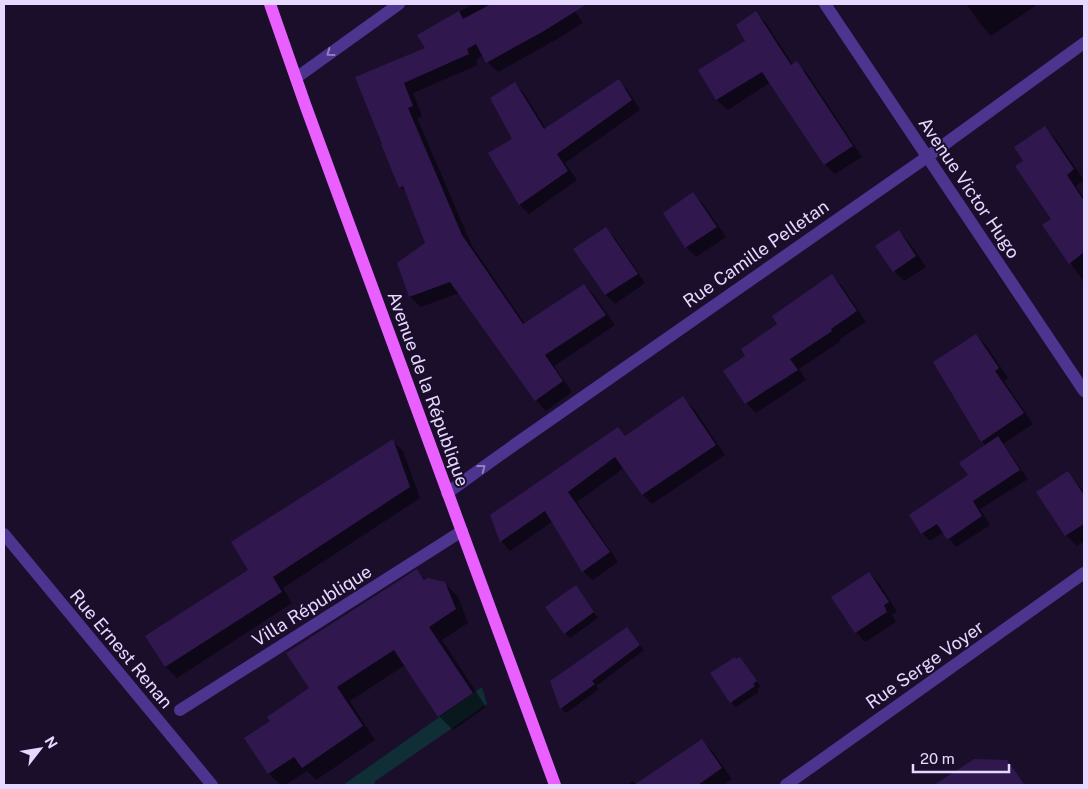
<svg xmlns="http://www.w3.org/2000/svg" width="1088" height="789" font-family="'Public Sans',sans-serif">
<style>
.green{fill:#102e36}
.shadow{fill:#0007}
.building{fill:#30184e}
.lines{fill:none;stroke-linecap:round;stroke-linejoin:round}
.minor{stroke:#4d348f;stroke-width:12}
.major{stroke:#e95fff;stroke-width:12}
.oneway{stroke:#927ec1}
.labels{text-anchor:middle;stroke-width:4;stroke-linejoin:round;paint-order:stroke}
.street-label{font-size:18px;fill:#e6d8ff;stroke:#1a0e2b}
</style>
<rect width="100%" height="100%" fill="#1a0e2b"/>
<path class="green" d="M482,687L487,704L374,782L376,785H343Z"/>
<g class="shadow">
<path d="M474,4H570L583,23L554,41L498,72L487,62L483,55L476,60L478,65L413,93L422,116L417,118L472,246L525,324L584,285L594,295L615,325L554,366L572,392L546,411L536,400L459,293L421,307L410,297L398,263L427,244L408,194L400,187L357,77L426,49L459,12Z"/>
<path d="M966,4H1038L991,36L982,26Z"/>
<path d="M756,13L766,23L793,65L796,62L807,73L862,157L835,174L825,164L771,82L728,110L717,100L700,71L747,41Z"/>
<path d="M619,81L628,90L640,110L565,163L577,180L529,214L520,205L489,154L514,140L515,84L524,93L546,129Z"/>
<path d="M1045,128L1055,138L1084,180L1076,186L1084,198V282L1043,225L1053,219L1025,161Z"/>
<path d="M693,194L703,204L726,237L696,257L686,247Z"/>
<path d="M606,229L615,238L645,283L615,304L606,295L575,250Z"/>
<path d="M899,231L909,242L926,267L904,281L894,271Z"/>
<path d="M832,276L841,285L866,322L840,339L841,341L799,369L806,380L756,413L746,403L725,372L747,356Z"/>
<path d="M976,335L986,345L1008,378L1004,381L1033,424L1003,444L1028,479L980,509L990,525L956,547L944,532L930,541L922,533L970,475L986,446L982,441L935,362Z"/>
<path d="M684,399L694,409L725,455L652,504L643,495L624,468L577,502L618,562L593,580L583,571L553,521L510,551L501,541L618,429L626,437Z"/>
<path d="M392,441L403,451L420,498L283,588L292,603L177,678L166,667L147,636L249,570Z"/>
<path d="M1068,472L1084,492V541L1077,546L1066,535Z"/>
<path d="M417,571L426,580L445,583L458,597L468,623L442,640L486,707L453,730L439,716L405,665L350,701L375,740L316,780L307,771L285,785H281L269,774L245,738L271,721L311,688Z"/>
<path d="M869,573L879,583L897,612L892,615L896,622L865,642L856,632Z"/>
<path d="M576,587L598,618L570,638L565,633Z"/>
<path d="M627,628L644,650L596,686L599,689L566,713L561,708Z"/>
<path d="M740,658L761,687L757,689L759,692L736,707L731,702L736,661Z"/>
<path d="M701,740L712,751L732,779L723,785H627L633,781L637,785Z"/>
<path d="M1006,762L1026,785L937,784Z"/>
</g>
<g class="building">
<path d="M491,4H587L544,31L486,63L476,44L467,49L469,54L404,83L413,106L408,108L462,235L523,324L584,284L606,315L545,355L563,381L535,401L450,282L409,297L397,263L425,243L403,186L399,188L381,144H382L355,77L425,48L417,35L459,11L463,19Z"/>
<path d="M756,11L791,65L797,61L853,146L824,165L762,72L716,100L698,70L745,41L736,25Z"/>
<path d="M619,79L632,100L557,154L568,171L519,205L488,153L512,139L490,98L515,82L544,129Z"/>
<path d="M1045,126L1074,169L1067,175L1084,201V252L1069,264L1042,225L1051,219L1015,166L1023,161L1014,147Z"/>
<path d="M693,192L717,227L685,248L663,213Z"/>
<path d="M606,227L638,274L605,295L573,249Z"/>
<path d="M899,230L916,256L893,272L875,246Z"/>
<path d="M832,274L857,311L831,329L832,331L790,359L798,370L745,404L723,371L745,356L741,349L777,324L772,316Z"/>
<path d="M976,334L999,368L995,371L1024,413L981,442L933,362Z"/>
<path d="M683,396L716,445L642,495L615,457L568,492L610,552L582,572L545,511L500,542L490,515L618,427L625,436Z"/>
<path d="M998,436L1020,470L973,501L982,516L950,538L947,539L937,524L921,534L909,515L968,475L959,463Z"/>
<path d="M393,439L410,487L273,577L282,592L165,667L145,636L248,570L231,542Z"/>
<path d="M1068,471L1084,495V524L1065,536L1036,492Z"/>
<path d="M417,569L424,580L428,578L445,582L456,609L429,627L473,693L438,717L394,650L337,687L363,726L302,768L294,757L268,774L244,738L270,721L267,717L309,688L286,653Z"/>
<path d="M869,572L889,602L884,605L887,612L855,633L831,597Z"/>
<path d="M576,585L594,612L564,634L545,607Z"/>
<path d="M627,627L640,645L592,681L595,684L560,709L550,681Z"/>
<path d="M735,657L736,659L740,657L757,681L753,684L755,686L730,703L710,673Z"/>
<path d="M702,739L722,768L698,785H634Z"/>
<path d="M974,759L1007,760L1025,785H934Z"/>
</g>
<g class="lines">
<g class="minor">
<path d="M825,4L1084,391"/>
<path d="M296,78L399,4"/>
<path d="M447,493L517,443L927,157L1084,43"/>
<path d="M4,534L212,785"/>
<path d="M180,710L462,531"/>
<path d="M786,785L1084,573"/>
</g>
<path class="major" d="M270,4L306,107L555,785"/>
</g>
<defs><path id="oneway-chevron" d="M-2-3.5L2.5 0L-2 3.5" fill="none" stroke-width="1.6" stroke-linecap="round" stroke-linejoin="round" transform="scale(1.25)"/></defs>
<g class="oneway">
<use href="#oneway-chevron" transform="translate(330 53) rotate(144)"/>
<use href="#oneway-chevron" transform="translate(482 468) rotate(-37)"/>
</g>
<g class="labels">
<g class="street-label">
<text transform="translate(969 188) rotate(56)" y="6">Avenue Victor Hugo</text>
<text transform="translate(756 254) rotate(-35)" y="6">Rue Camille Pelletan</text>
<text transform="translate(428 389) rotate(70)" y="6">Avenue de la République</text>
<text transform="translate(312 606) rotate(-32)" y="6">Villa République</text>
<text transform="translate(121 649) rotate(50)" y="6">Rue Ernest Renan</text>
<text transform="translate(925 665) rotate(-35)" y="6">Rue Serge Voyer</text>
</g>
</g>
<rect width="1088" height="789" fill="none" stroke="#e6d8ff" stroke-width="10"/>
<g transform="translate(40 749) rotate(59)" stroke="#1a0e2b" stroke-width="4" paint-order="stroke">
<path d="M0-4L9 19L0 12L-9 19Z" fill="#e6d8ff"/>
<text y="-8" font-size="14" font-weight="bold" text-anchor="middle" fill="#e6d8ff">N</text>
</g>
<path d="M913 764v8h96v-8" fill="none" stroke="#e6d8ff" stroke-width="2.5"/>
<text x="920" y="764" font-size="15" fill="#e6d8ff" stroke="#1a0e2b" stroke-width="4" paint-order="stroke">20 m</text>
</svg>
